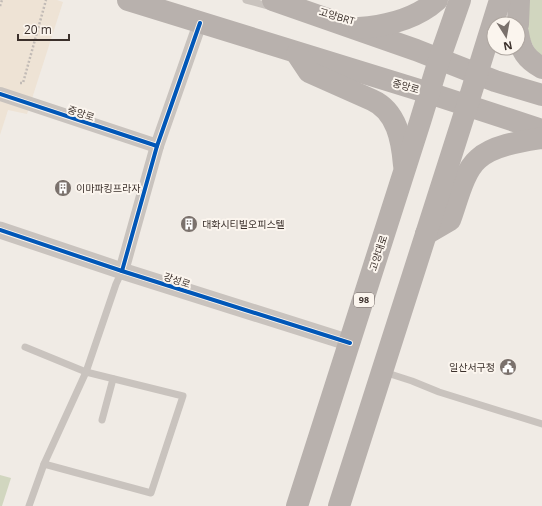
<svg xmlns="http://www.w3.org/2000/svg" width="542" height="506" font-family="'Open Sans','Noto Sans KR',sans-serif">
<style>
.green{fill:#d1d6bf}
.plaza{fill:#eee3d5}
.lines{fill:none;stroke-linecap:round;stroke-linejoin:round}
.path{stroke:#c2bbb6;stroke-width:2.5;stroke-dasharray:2 2;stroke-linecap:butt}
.service{stroke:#c9c3be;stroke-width:7}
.minor{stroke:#c9c3be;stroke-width:14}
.tertiary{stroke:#c9c3be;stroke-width:17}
.primary{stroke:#b8b1ad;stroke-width:22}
.cycleway-casing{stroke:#fbf5ee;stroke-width:6}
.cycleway{stroke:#0057b8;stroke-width:4}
.labels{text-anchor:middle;stroke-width:4;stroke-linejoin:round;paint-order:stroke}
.shield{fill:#fbf5ee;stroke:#756b66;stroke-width:1}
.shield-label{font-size:9px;font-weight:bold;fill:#3b302b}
.street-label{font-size:10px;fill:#3b302b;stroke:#fbf5ee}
.poi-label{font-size:10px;fill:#3b302b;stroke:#fbf5ee;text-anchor:start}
</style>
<rect width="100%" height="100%" fill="#f0ebe5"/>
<g class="green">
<path d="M528,0H542V62H540L521,18Z"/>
<path d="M0,475L11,478L2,506H0Z"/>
</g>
<path class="plaza" d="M0,0H57L63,2L27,114L8,110L0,135Z"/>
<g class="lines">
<g class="path">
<path d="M0,6L2,0"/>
<path d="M20,83H23L46,0"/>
</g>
<g class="service">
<path d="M246,0L272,7"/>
<path d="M25,347L86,372L183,396L151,493L44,464"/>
<path d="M384,372L412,381L439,392L542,424"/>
<path d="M102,420L113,379"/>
<path d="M29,506L44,464L86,372L116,284L122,271"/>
</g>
<g class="minor">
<path d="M0,94L157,146"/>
<path d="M122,271L157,146L200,23"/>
</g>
<path class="tertiary" d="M0,230L122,271L350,343"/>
<g class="primary">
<path d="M128,0L429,93L542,130"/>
<path d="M273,0L416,50L495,81L542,95"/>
<path d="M518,24L519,0"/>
<path d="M359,28C386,26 416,19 437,0"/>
<path d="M518,33C521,51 526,59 542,68"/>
<path d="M297,54L309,72L372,100C397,111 402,141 404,165"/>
<path d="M426,234L450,220C457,202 463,172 478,159C493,145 523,141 542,138"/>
<path d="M297,506L420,122L439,60L460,0"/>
<path d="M339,506L467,106L500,0"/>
</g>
<g class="cycleway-casing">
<g id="cycleway">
<path d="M0,94L157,146"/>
<path d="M0,230L122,271L350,343"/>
<path d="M122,271L157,146L200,23"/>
</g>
</g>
<use href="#cycleway" class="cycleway"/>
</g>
<defs>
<g id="building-disc" transform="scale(0.9)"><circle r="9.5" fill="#7a716c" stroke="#fbf5ee"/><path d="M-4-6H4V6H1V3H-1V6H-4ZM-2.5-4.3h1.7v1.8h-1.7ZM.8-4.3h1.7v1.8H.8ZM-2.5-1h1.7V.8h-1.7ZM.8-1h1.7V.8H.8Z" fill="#fff"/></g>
<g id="civic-disc" transform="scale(0.9)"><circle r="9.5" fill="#7a716c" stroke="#fbf5ee"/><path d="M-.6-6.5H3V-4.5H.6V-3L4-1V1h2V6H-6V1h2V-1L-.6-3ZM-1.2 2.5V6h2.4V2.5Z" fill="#fff"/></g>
</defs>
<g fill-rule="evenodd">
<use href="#building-disc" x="63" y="188"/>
<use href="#building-disc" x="189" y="224"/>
<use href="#civic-disc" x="508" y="367"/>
</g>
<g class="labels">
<rect class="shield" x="354" y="293" width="20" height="14" rx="3"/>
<g class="shield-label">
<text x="364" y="303">98</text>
</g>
<g class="street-label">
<text transform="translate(337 16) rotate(16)" y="4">고양BRT</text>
<text transform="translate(406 86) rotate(16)" y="4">중앙로</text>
<text transform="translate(81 113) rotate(18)" y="4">중앙로</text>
<text transform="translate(378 253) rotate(-72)" y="4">고양대로</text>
<text transform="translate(177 280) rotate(18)" y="4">강성로</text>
</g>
<g class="poi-label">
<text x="76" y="192">이마파킹프라자</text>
<text x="202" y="228">대화시티빌오피스텔</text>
<text x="495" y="371" text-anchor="end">일산서구청</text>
</g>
</g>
<g transform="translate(506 36) rotate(169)"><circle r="19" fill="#fbf5ee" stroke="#aea6a0"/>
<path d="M0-3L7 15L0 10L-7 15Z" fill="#7a716c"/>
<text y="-6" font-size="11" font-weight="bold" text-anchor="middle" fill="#3b302b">N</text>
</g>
<path d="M18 34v6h51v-6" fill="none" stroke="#3b302b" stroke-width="2"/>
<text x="24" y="34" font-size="12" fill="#3b302b" stroke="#fbf5ee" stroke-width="3" paint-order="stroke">20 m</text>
</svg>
